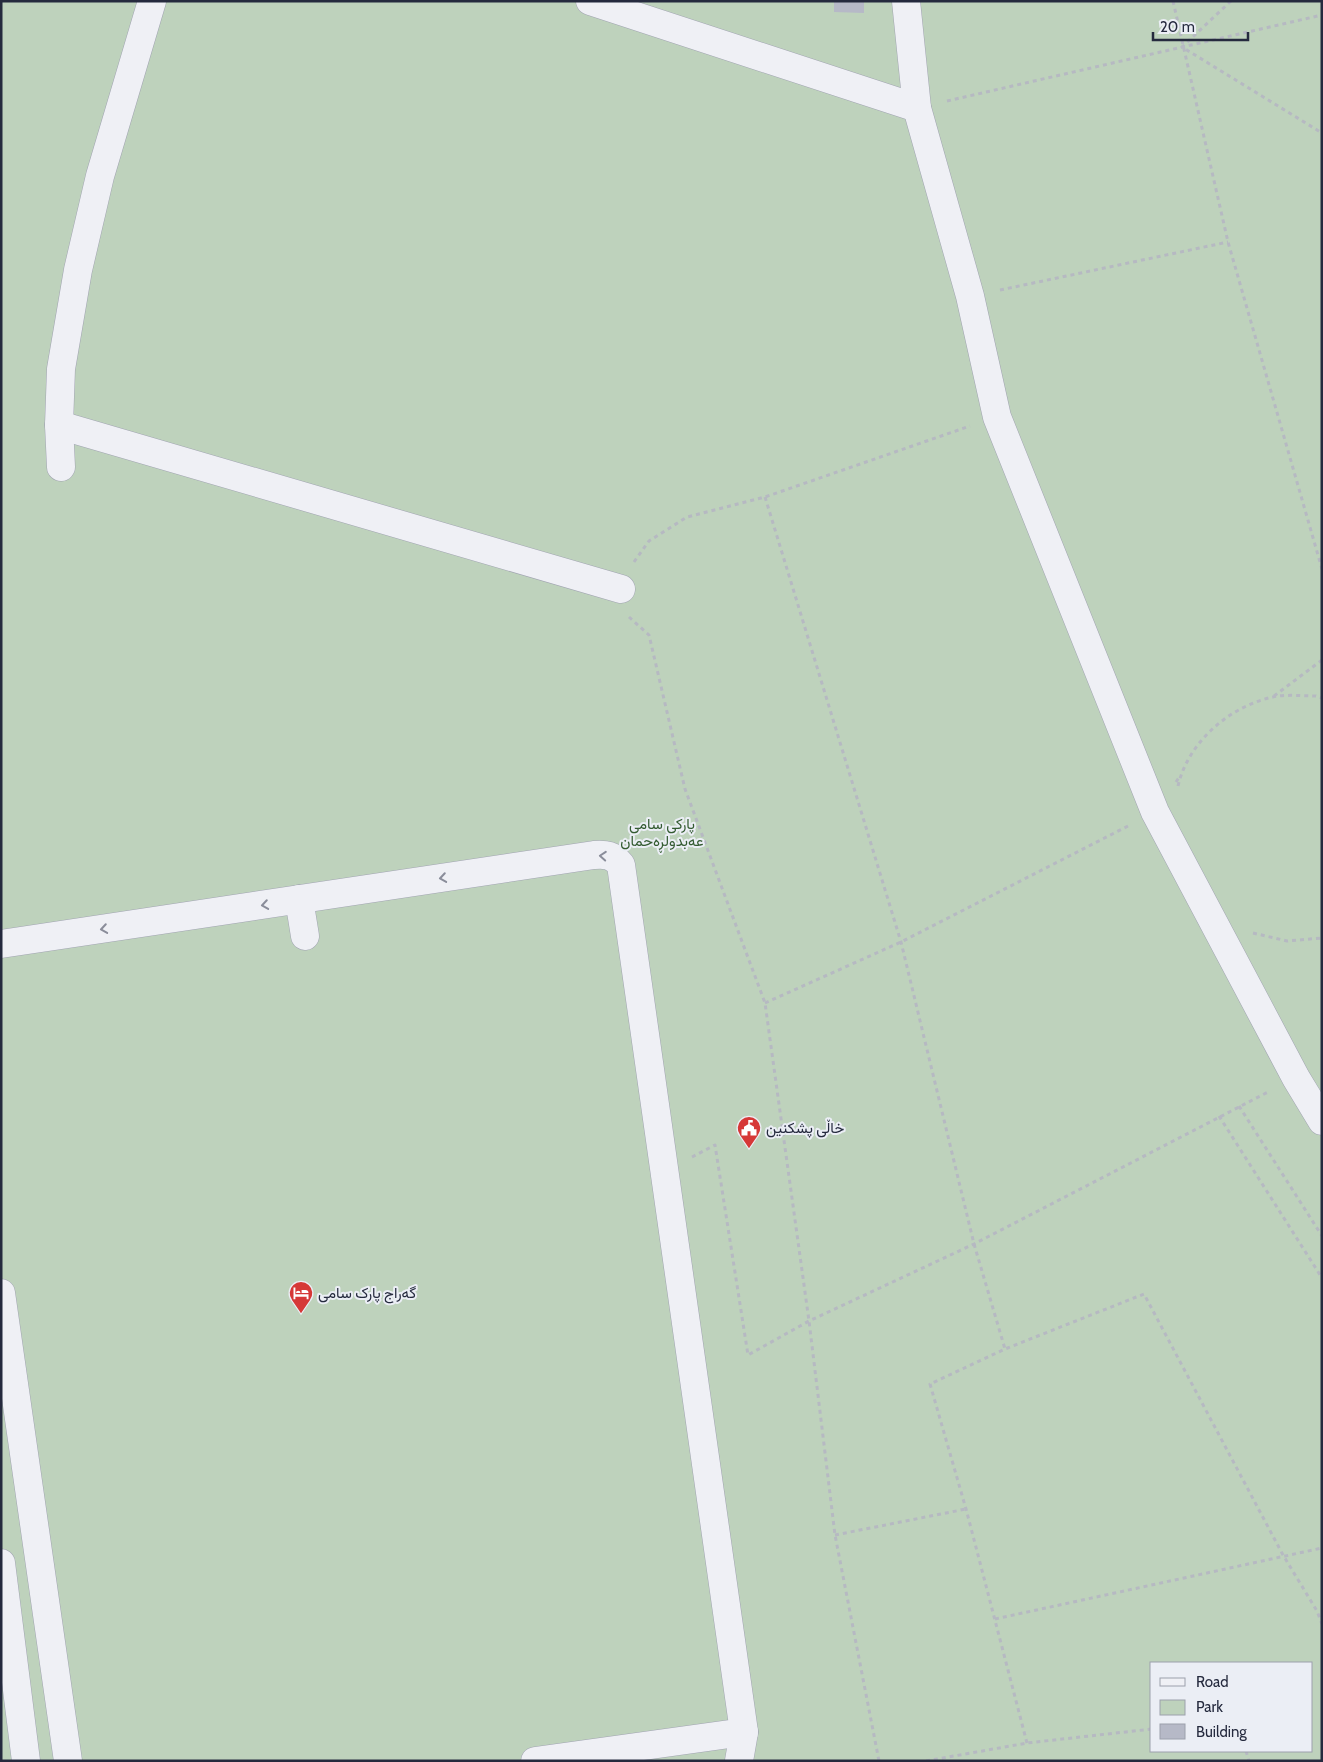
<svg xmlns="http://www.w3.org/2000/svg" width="1323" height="1762" font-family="Cabin,Vazirmatn,sans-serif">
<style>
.green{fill:#bed2bc;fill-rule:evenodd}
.building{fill:#b6b9c7}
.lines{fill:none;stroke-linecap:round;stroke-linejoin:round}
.minor-casing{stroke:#a1a4b1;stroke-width:29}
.path{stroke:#b6b9c2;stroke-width:3;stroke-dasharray:4 4;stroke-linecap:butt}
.minor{stroke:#eff0f5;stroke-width:28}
.oneway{stroke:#8a8d9a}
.labels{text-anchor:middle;stroke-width:4;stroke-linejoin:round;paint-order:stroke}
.park-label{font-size:15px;fill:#335b31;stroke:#ebeef5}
.poi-label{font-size:15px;fill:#252a3e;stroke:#ebeef5;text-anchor:start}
</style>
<rect width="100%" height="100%" fill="#dcdee7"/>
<path class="green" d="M1,1H1322V1761H1ZM1152,1663H1312V1751H1152Z"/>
<path class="building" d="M834,1H864V13L834,12Z"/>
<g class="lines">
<g class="minor-casing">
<g id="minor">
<path d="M590,1L917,108"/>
<path d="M906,1L917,108L970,296L997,417L1155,812L1296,1078L1322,1121"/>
<path d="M59,425L621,589"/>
<path d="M61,467L59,425L61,369L78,270L100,176L152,1"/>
<path d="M299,899L305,936"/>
<path d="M1,944L594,855C606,854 613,855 621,865L744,1732L535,1761"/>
<path d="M1,1293L68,1761"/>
<path d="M1,1563L26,1761"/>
<path d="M739,1761L744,1732"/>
</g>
</g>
<g class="path">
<path d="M1173,1L1228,242L1322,569"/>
<path d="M1231,1L1182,47L1322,133"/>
<path d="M947,101L1322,15"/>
<path d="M1000,290L1228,242"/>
<path d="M765,497L901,942L974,1244L1005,1349"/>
<path d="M634,562L649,541L687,517L765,497L970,426"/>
<path d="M629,617L649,635L685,789L765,1003L809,1321L835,1535L879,1761"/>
<path d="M1274,696L1322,660"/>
<path d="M1176,782L1180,776"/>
<path d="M1178,786C1188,742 1230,706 1273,697C1286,694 1302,696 1316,696L1322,698"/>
<path d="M1253,933L1287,941L1322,938"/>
<path d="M765,1003L901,942L1128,826"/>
<path d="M1239,1106L1322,1236"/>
<path d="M1219,1116L1322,1278"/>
<path d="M692,1157L715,1145L748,1355L809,1321L974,1244L1270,1091"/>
<path d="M835,1535L966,1509"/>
<path d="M995,1619L1322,1548"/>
<path d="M1027,1743L966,1509L930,1384L1005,1349L1144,1294L1283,1555L1317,1611L1322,1624"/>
<path d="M1246,1751L1249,1761"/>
<path d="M926,1761L1027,1743L1152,1729"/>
</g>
<use href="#minor" class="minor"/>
</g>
<defs><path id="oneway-chevron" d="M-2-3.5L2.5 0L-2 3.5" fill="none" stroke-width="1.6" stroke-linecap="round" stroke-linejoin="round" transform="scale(1.25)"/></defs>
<g class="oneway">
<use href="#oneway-chevron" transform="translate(603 856) rotate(-176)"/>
<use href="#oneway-chevron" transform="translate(443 878) rotate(171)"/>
<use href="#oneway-chevron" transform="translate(265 905) rotate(171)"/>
<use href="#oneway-chevron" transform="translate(104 929) rotate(171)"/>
</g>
<defs>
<g id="civic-pin" transform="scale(1.25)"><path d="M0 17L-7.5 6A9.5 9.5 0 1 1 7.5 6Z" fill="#d63837" stroke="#ebeef5"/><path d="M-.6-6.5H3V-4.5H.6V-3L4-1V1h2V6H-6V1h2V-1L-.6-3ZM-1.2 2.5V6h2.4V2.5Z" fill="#fff"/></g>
<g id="hotel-pin" transform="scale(1.25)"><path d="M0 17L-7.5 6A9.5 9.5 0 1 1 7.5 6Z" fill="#d63837" stroke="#ebeef5"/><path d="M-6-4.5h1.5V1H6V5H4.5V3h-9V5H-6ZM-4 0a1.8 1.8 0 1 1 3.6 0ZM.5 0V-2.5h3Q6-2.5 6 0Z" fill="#fff"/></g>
</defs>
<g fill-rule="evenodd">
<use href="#civic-pin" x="749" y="1128"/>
<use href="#hotel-pin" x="301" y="1293"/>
</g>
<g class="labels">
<g class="park-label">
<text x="662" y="829">پارکی سامی<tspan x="662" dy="17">عەبدولڕەحمان</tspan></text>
</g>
<g class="poi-label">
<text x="766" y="1133">خاڵی پشکنین</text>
<text x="318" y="1298">گەراج پارک سامی</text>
</g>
</g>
<rect width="1323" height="1762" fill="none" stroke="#252a3e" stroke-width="5"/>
<rect x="1150" y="1662" width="162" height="90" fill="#ebeef5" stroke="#9ca0ac"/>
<rect x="1160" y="1678" width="25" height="8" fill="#eff0f5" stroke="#9ca0ac"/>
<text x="1196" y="1687" font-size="15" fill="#252a3e">Road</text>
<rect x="1160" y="1700" width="25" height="15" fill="#bed2bc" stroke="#9ca0ac"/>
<text x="1196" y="1712" font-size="15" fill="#252a3e">Park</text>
<rect x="1160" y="1724" width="25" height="15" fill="#b6b9c7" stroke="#9ca0ac"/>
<text x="1196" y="1737" font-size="15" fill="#252a3e">Building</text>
<path d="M1153 32v8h95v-8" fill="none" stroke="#252a3e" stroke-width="2.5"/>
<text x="1160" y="32" font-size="15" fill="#252a3e" stroke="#ebeef5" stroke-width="4" paint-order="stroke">20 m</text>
</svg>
